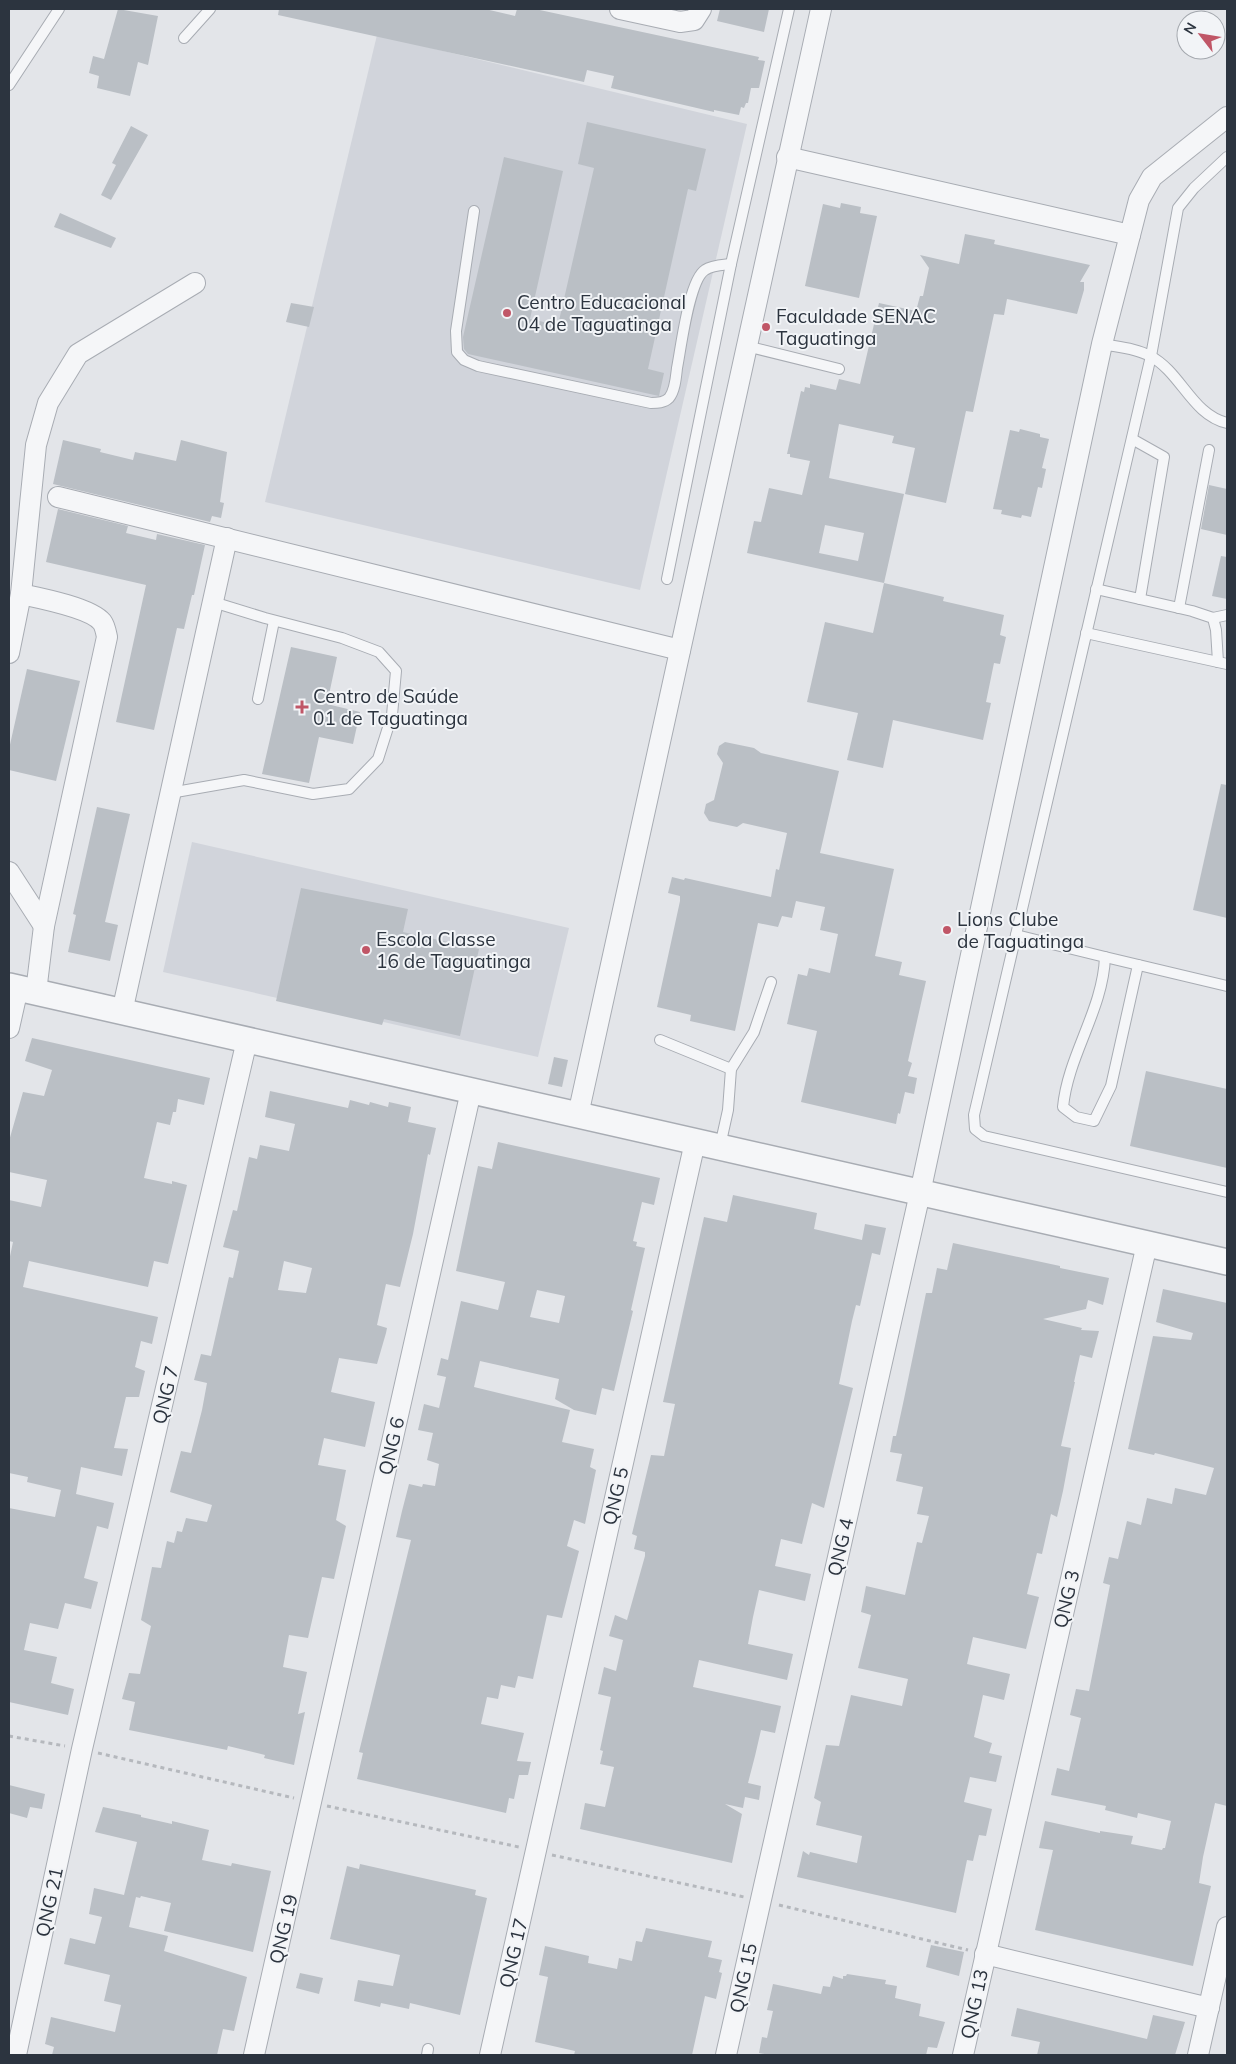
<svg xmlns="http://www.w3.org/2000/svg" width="1236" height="2064" font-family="Mulish,sans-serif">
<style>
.built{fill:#d1d4db}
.building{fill:#babfc5;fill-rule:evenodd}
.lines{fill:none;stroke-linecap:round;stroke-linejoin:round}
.service-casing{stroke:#a8acb3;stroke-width:12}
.minor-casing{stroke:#a8acb3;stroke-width:22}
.tertiary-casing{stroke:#a8acb3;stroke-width:28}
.path{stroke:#b5b8bd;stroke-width:3;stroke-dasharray:4 4;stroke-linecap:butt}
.service{stroke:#f5f6f8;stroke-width:10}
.minor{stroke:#f5f6f8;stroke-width:20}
.tertiary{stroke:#f5f6f8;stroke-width:25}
.poi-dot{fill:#c05667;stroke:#f2f4f7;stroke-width:2}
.labels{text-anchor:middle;stroke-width:4;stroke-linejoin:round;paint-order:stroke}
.poi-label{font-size:19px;fill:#2c343f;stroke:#f2f4f7;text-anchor:start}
.street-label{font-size:19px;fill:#2c343f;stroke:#f2f4f7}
</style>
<rect width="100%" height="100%" fill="#e3e5e9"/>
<g class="built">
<path d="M377,35L747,124L640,590L265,502Z"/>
<path d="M192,842L569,928L538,1057L163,972Z"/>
</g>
<g class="building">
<path d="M118,9L158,16L148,65L138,62L130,96L97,88L99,76L89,73L93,56L104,59Z"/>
<path d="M279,9H485L515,16L517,9H535L759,57L758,60L765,61L759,88H751L748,103H746L744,108L741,107L739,115L714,110V112L611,88L614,76L587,70L584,82L278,15Z"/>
<path d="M720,9H769L764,32L717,21Z"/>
<path d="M587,122L706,149L696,191L688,189L648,369L664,373L659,396L468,354L464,349L463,337L504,157L563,171L530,319L558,325L594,168L578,164Z"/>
<path d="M131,126L148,135L111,200L101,195L116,165L112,163Z"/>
<path d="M841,203L861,207L860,213L877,216L859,298L805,286L823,204L840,208Z"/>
<path d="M60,213L116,238L111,248L54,227Z"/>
<path d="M965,234L995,240L994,244L1090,265L1080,282H1084V290L1077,314L1007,299L1004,315L994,314L973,412L966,411L946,503L905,494L915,448L892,443L894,436L839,424L829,478L904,494L884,583L747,553L754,521L761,522L769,488L802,495L810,461L790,457V454H787L801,391L804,392L805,387L810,388V384L836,390L839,379L860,384L879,303L916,311L920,296H923L929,268L920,255L959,264ZM825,525L864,533L858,561L819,553Z"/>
<path d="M291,303L314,307L309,327L286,322Z"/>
<path d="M1020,429L1040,434V437L1049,439L1042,468L1046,469L1042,488L1038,487L1031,517L1022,515L1021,518L1001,514L1002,510L993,509L1010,430L1019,432Z"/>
<path d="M63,440L101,449L100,452L133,460L135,452L176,461L181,440L227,452L220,502L224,503L221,518L212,516L210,522L53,484Z"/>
<path d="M1209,485L1227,489V535L1201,529Z"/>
<path d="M58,509L128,526L126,533L156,540L157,534L205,545L194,595H192L184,629L177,628L154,730L116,722L146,585L46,562Z"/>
<path d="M1221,556L1227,557V599L1212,596Z"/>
<path d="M884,583L944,597L943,601L1004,615L1000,635L1006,637L1000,664L994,663L986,702L991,703L983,740L893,720L883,768L847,760L858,713L807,702L825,622L873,633Z"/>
<path d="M291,647L337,657L327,704L360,712L353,744L319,737L309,783L262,774Z"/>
<path d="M27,669L80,681L56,781L9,770V749Z"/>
<path d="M725,742L754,748L761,753L839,771L820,853L894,869L875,956L902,962L899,975L926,981L908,1061L912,1063L908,1076L917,1078L914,1094L905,1092L900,1114L898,1113L896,1124L801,1102L817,1031L787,1024L798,974L807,976L809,968L830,973L838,934L820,930L825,907L796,901L792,918L782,916L778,927L758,923L735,1031L690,1021L691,1015L657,1007L680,901V896L668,893L672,877L684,880L685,878L771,897L776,869L779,870L787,833L743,823L737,827L709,821L704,813L706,804L714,800L723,763L717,754L719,746Z"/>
<path d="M1221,784L1227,785V918L1193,910Z"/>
<path d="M97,807L130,814L105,922L118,925L110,961L68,952L76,915L73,914Z"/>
<path d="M301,888L408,909L403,932L479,949L460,1036L384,1019L382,1025L276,1001Z"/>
<path d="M32,1038L210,1078L204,1105L178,1099L176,1112H173L170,1125L157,1122L144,1178L172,1184V1181L187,1185L168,1264L154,1261L148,1287L29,1261L23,1287L158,1317L152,1344L141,1341L135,1367L145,1371L139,1397H126L114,1448L128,1449L122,1476L81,1467L76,1494L114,1503L108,1529L97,1526L84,1578L98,1582L91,1609L65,1603L58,1629L30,1623L24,1650L57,1657L51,1683L74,1689L68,1715L9,1702V1508L55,1517L61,1490L27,1482L28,1477L9,1473V1261L13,1242L9,1241V1200L41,1207L47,1180L9,1172V1141L23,1092L44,1096L52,1070L25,1061Z"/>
<path d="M554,1057L568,1060L562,1087L548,1084Z"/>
<path d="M1146,1071L1227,1089V1168L1130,1146Z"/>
<path d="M270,1091L348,1108L350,1100L369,1105L370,1102L388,1107L389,1102L411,1107L408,1122L436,1128L430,1155L428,1154L413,1234L400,1287L386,1284L377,1325L387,1328L386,1333L377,1364L339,1358L331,1392L375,1402L365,1447L324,1438L318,1465L346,1470L336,1520L346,1526L334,1579L322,1577L308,1638L289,1635L283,1667L307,1672L298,1714L305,1712L294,1765L264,1758L265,1755L228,1746L227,1750L129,1730L135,1702L122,1699L129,1673L140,1674L151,1626L141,1620L152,1567L161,1568L167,1541L174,1543L177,1531L182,1532L186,1518L207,1522L212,1505L170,1492L181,1451L191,1453L202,1410L207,1383L194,1380L201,1354L211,1356L229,1277L233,1278L239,1251L223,1247L233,1210L237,1211L249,1157L257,1159L260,1145L289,1151L295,1124L265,1117ZM284,1261L312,1268L306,1293L278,1290Z"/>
<path d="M498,1142L660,1178L654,1205L642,1202L633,1241L637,1242L636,1246L645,1248L631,1310L633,1311L614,1391L602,1388L596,1415L574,1410L555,1399L559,1379L480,1361L474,1387L570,1410L562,1442L594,1449L590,1467L596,1470L585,1524L574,1520L567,1546L579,1551L562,1618L547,1615L533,1679L518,1676L515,1688L501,1685L498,1699L487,1697L481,1724L524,1733L517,1761L531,1762L528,1775H519L514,1799L509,1798L506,1813L357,1779L363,1753L359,1752L411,1540L396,1537L402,1511L409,1484L422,1487L423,1484L435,1486L439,1464L427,1460L433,1433L418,1430L424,1404L439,1408L446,1377L437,1375L441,1358L448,1360L461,1301L498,1310L505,1282L456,1271L478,1166L492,1169ZM537,1290L565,1296L559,1323L530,1317Z"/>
<path d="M733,1195L817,1213L814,1229L862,1240L865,1224L886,1228L880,1255L872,1253L860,1306L856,1305L852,1321L839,1384L853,1388L824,1508L812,1503L802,1544L781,1539L775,1566L811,1574L805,1601L759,1590L753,1617L748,1644L793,1654L787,1680L699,1660L693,1687L781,1706L775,1733L761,1730L755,1756L748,1783L761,1786L759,1800L745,1797L743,1808L725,1804L742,1814L732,1863L580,1829L585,1803L605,1807L614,1767L600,1764L603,1751L600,1750L611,1697L598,1694L604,1667L616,1671L623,1640L609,1636L615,1615L627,1620L645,1556V1552L634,1549L637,1536L632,1534L651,1455L664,1456L675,1404L663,1402L704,1217L727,1222Z"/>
<path d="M953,1243L1060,1266V1268L1109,1278L1103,1305L1088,1300L1086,1309L1043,1319L1082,1328L1081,1330L1099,1331L1092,1358L1080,1355L1074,1382H1075L1061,1446L1071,1448L1063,1491L1057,1517L1051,1514L1042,1554L1037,1553L1027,1594L1039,1597L1026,1649L973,1637L967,1664L1010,1674L1004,1700L983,1695L974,1737L992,1743L989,1753L1002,1756L996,1782L970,1777L964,1802L992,1809L986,1836L979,1835L973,1861L967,1860L956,1913L797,1877L803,1851L809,1855L810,1852L857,1863L862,1836L816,1825L821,1802L814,1798L826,1745L839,1746L851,1695L902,1706L908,1679L858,1668L871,1615L861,1612L866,1586L905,1595L917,1542L922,1543L929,1516L917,1514L923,1487L896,1481L902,1454L890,1452L893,1436H896L904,1399L926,1293H932L937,1268L947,1270Z"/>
<path d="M1163,1289L1227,1303V1806L1215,1803L1203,1857L1199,1883L1211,1886L1193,1966L1035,1930L1053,1850L1039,1848L1045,1821L1100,1833V1831L1133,1836L1131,1844L1162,1850L1163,1848H1165L1171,1821L1138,1813L1137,1818L1105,1810L1106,1806L1051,1795L1057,1768L1069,1771L1081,1718L1070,1715L1076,1689L1089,1691L1110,1585L1103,1583L1109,1557L1118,1559L1127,1521L1141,1525L1147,1498L1172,1504L1175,1488L1206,1495L1214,1468L1155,1453L1154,1455L1128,1449L1153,1336L1191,1340L1193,1333L1156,1322Z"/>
<path d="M9,1785L45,1794L42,1809L30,1807L27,1818L9,1813Z"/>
<path d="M103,1807L141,1815V1817L172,1824V1821L209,1830L202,1860L231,1866L232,1863L271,1871L253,1952L164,1931L171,1903L141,1896L140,1898L136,1897L129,1927L168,1936L164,1951L247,1977L234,2031L223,2029L217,2055H52L54,2047L45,2044L51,2017L115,2032L121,2005L104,2001L110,1975L64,1964L70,1938L95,1944L102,1917L89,1914L94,1888L124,1895L137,1842L95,1832Z"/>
<path d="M360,1864L476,1890L475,1895L487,1898L460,2015L410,2003L409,2009L381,2003L380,2007L354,2001L358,1980L393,1986L400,1955L330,1939L347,1866L359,1869Z"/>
<path d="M646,1928L712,1941L708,1957L722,1960L719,1972L722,1973L716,1999L705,1996L692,2055H574L575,2051L535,2042L548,1977L539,1975L545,1946L589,1956L588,1963L617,1969L619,1958L632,1961L636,1941L642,1942Z"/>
<path d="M931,1945L964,1952L959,1976L926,1967Z"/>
<path d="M300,1973L323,1978L319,1994L296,1988Z"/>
<path d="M847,1974L886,1980L885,1984L897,1986L895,1998L921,2004L919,2016L945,2022L937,2048L928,2047L926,2055H769L759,2053L762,2037L767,2038L773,2011L767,2010L773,1984L821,1994L823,1986L830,1987L833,1976L843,1979V1976H846Z"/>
<path d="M1017,2008L1147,2039L1153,2015L1185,2022L1175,2055H1037L1040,2042L1011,2036Z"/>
</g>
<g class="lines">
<g class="service-casing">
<g id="service">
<path d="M184,38L210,9"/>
<path d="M9,85L59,9"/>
<path d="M1227,157L1194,188L1178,208L1151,356L974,1115L975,1129L984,1136L1227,1192"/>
<path d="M474,211L456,331L457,352L464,360L478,366L651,403C657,403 664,403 669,398C675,391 676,377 677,368C681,348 689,280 705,270C712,265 723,265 731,264"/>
<path d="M1102,344C1117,347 1136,348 1150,356C1181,372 1192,415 1227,423"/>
<path d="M746,346L839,369"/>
<path d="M1132,439L1164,457L1140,599"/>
<path d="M667,579L731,264L789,9"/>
<path d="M1096,589L1192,611L1213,618L1216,630L1218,662"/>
<path d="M1179,608L1209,450"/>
<path d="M1213,618L1227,615"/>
<path d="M1086,633L1227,664"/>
<path d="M258,699L274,621"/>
<path d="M170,793L244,780L313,794L349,789L378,759L392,715L396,671L379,652L342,638L265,618L213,602"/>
<path d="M1016,935L1105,957C1103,1010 1068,1055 1063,1107L1076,1117L1094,1121L1111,1086L1138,965"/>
<path d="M1105,957L1227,986"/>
<path d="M660,1040L731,1069"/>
<path d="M720,1146L728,1110L731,1069L754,1032L771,982"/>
<path d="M427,2055L428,2049"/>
</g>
</g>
<g class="minor-casing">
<g id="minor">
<path d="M620,9L680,22L694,20L701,9"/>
<path d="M787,157L1130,235"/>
<path d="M58,497L680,650"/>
<path d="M21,594C40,598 91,608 102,622C105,626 106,632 107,637L44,926L36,992"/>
<path d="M9,653L21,594L36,445L48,403L78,354L195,283"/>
<path d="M9,872L44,926"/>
<path d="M122,1012L227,538"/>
<path d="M9,1028L18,988"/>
<path d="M578,1115L821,9"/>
<path d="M985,1954L1209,2008"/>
<path d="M16,2055L82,1749L247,1040"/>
<path d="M254,2055L471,1091"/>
<path d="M490,2055L695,1142"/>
<path d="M726,2055L920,1193L1102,344L1139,200L1152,177L1227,117"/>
<path d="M963,2055L1147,1244"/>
<path d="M1198,2055L1227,1927"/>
</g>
</g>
<g class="tertiary-casing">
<path id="tertiary" d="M9,986L1227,1262"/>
</g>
<g class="path">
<path d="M9,1736L65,1746"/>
<path d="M98,1753L294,1798"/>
<path d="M327,1806L519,1847"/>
<path d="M552,1855L744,1897"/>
<path d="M779,1905L968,1950"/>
</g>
<use href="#service" class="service"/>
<use href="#minor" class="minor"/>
<use href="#tertiary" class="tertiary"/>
</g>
<g class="poi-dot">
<circle cx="507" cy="313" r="5"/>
<circle cx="766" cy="327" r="5"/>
<path d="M299.5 699.5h5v5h5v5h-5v5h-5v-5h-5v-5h5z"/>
<circle cx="947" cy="930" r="5"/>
<circle cx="366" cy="950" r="5"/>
</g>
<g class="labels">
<g class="poi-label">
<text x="517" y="309">Centro Educacional<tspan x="517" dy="22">04 de Taguatinga</tspan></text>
<text x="776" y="323">Faculdade SENAC<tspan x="776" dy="22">Taguatinga</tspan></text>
<text x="313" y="703">Centro de Saúde<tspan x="313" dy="22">01 de Taguatinga</tspan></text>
<text x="957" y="926">Lions Clube<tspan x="957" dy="22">de Taguatinga</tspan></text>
<text x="376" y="946">Escola Classe<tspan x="376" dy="22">16 de Taguatinga</tspan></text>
</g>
<g class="street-label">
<text transform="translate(165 1395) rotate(-77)" y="7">QNG 7</text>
<text transform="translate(391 1446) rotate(-77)" y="7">QNG 6</text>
<text transform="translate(615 1496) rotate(-77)" y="7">QNG 5</text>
<text transform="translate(840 1547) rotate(-77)" y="7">QNG 4</text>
<text transform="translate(1066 1599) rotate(-77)" y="7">QNG 3</text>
<text transform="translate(49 1902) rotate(-78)" y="7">QNG 21</text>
<text transform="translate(283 1929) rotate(-77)" y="7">QNG 19</text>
<text transform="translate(513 1953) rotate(-77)" y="7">QNG 17</text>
<text transform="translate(743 1978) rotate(-78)" y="7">QNG 15</text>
<text transform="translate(974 2004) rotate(-78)" y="7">QNG 13</text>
</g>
</g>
<rect width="1236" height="2064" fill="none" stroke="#2c343f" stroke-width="20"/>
<g transform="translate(1201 35) rotate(301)"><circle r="24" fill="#f2f4f7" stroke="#a3a7ad"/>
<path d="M0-4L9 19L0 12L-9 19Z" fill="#c05667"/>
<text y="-8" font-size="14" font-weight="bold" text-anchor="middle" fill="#2c343f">N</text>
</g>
</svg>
